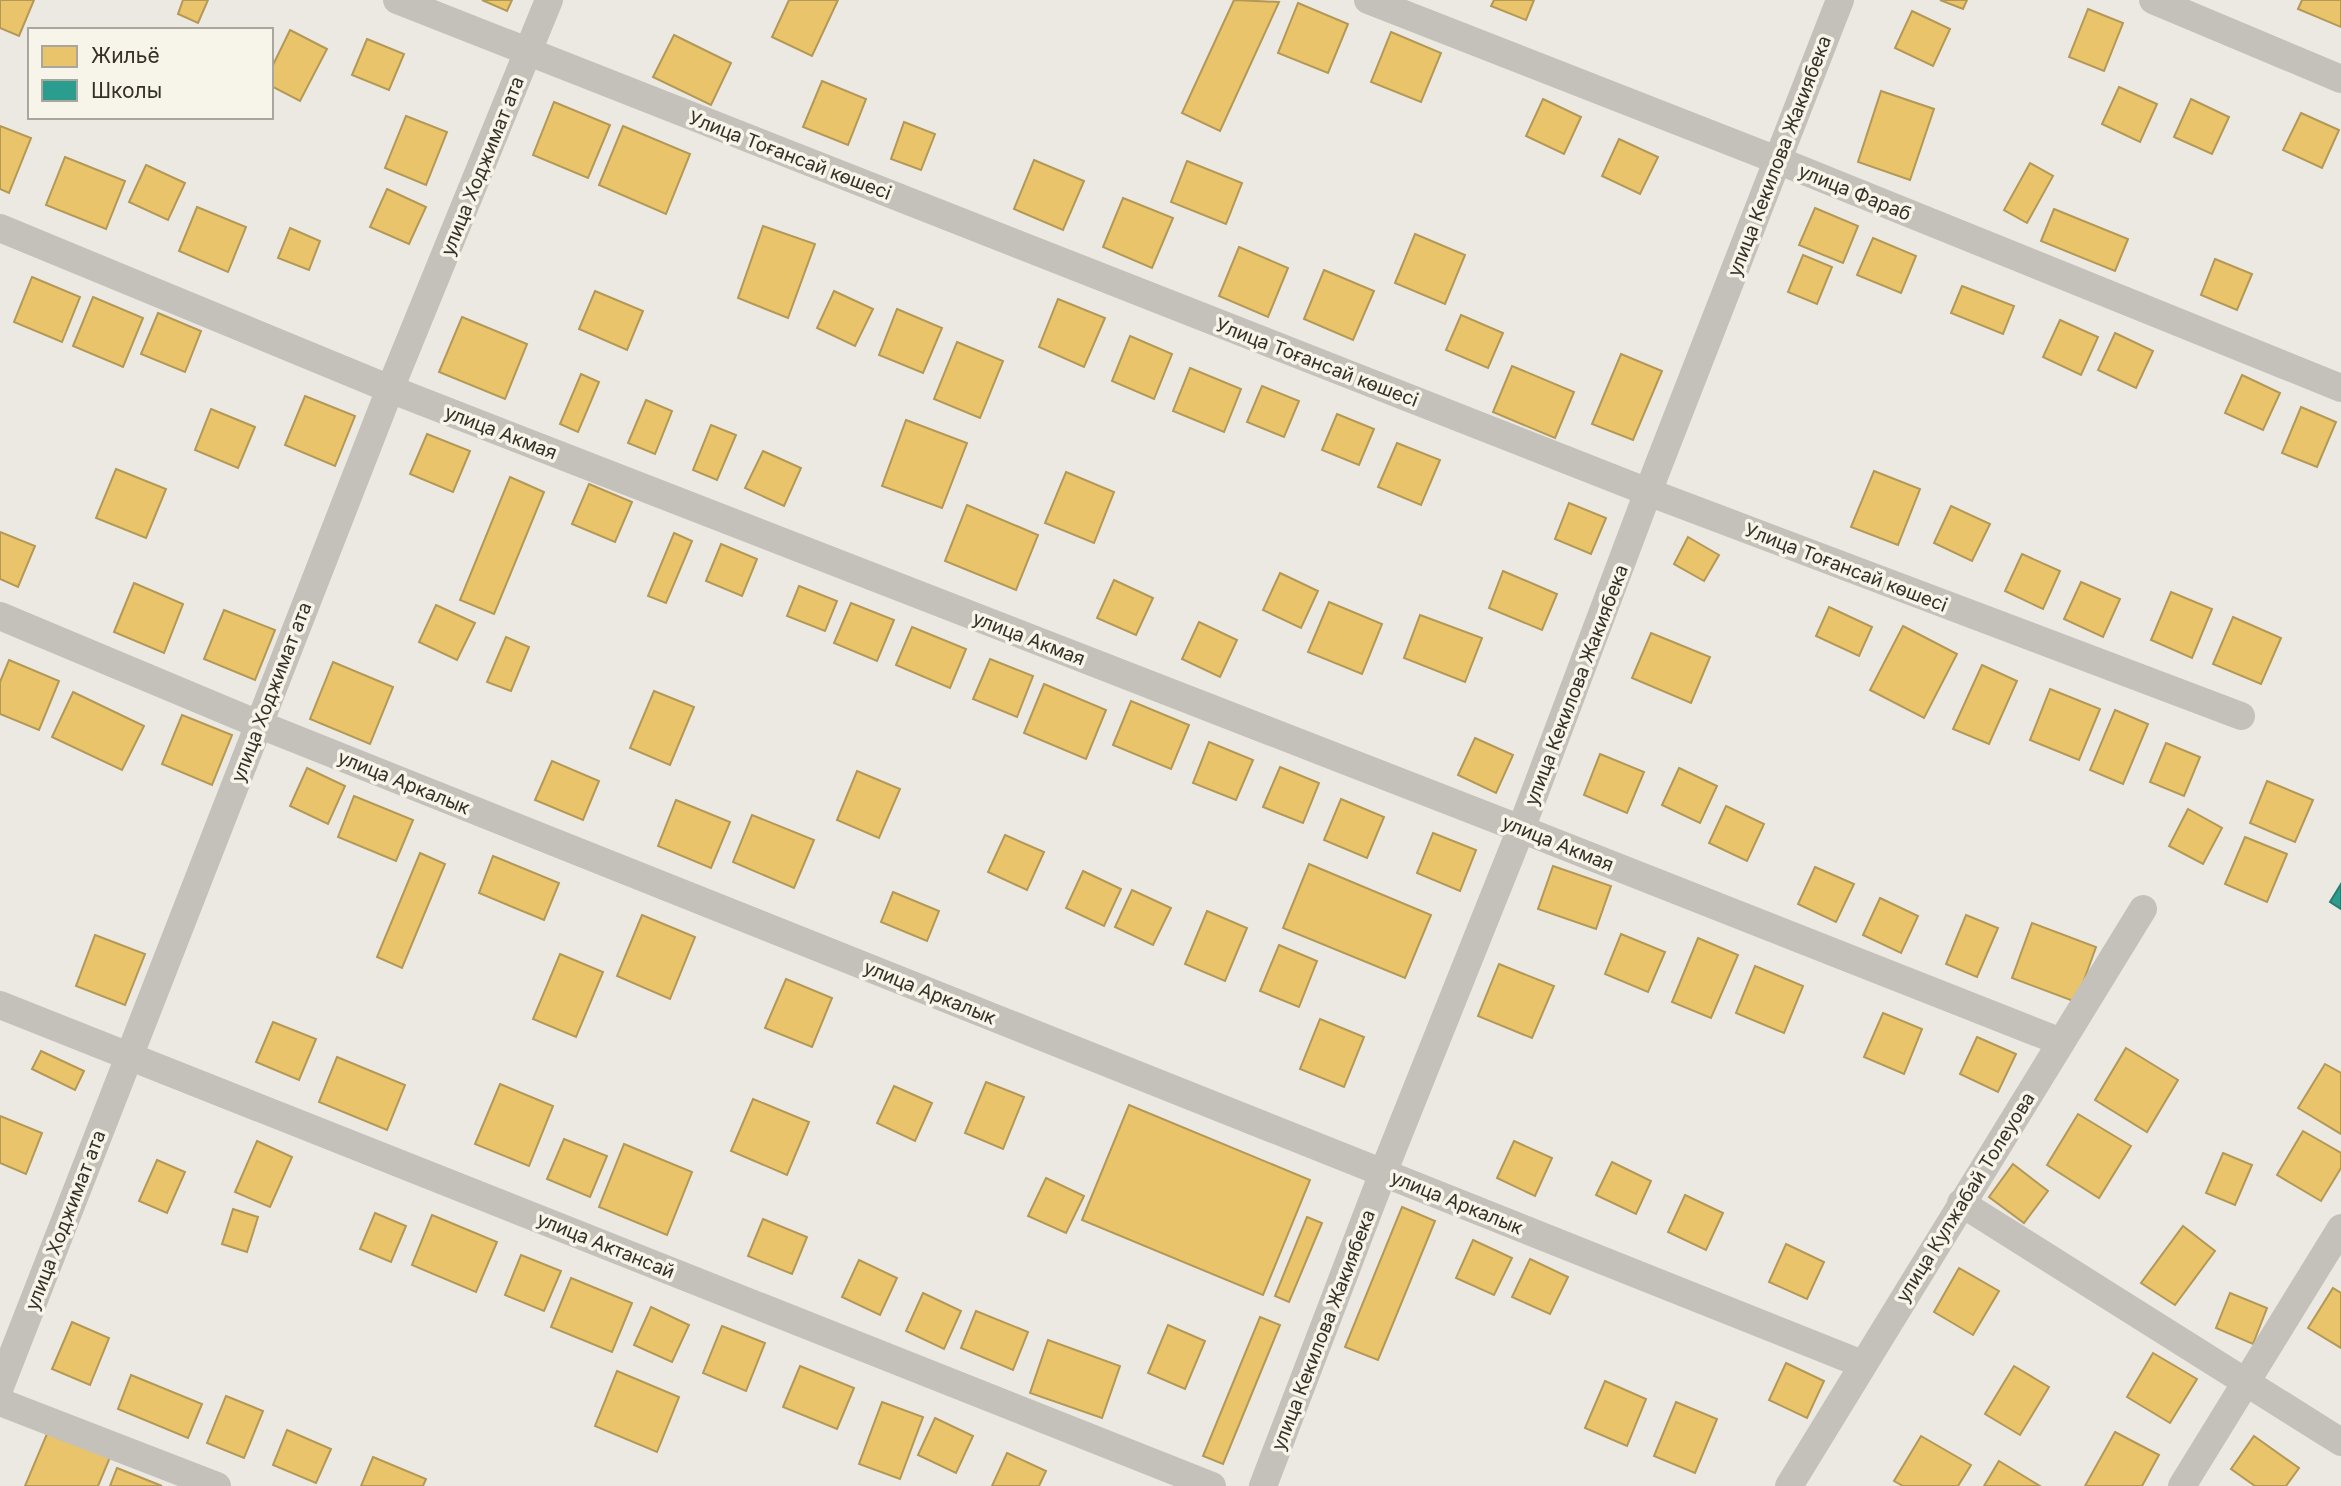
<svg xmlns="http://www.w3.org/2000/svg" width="2341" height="1486" font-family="Inter,sans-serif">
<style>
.homes{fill:#e9c46a;stroke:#b39856;stroke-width:2}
.schools{fill:#2a9d8f;stroke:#2d7c70;stroke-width:2}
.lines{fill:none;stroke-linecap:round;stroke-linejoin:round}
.minor{stroke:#c4c1bb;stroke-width:28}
.labels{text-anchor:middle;stroke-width:7;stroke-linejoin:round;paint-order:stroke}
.street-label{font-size:19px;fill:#353029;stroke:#f7f5ea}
</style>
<rect width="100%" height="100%" fill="#ebe9e2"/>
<g class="homes">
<path d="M0,0H34L19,36L0,28Z"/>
<path d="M183,0H208L198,23L178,14Z"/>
<path d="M482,0H512L507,11Z"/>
<path d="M789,0H838L812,56L772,37Z"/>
<path d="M1234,0L1279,2L1220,131L1182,113Z"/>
<path d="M1494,0H1534L1526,20L1491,6Z"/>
<path d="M1940,0H1967L1963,9Z"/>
<path d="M2302,0H2341V27L2298,9Z"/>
<path d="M1298,3L1348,24L1328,73L1278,53Z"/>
<path d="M2088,9L2123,23L2104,71L2069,57Z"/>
<path d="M1912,11L1950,29L1933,66L1895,48Z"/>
<path d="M290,30L327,49L300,101L271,86V69Z"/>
<path d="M1391,32L1441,53L1421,102L1371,82Z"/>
<path d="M674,35L731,63L711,105L653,77Z"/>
<path d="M367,39L404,54L389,90L352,75Z"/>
<path d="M822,81L866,99L848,145L803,127Z"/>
<path d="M2119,87L2157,104L2140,142L2102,124Z"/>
<path d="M1881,91L1934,109L1910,180L1858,162Z"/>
<path d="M1543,99L1581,117L1564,154L1526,136Z"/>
<path d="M2191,99L2229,117L2212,154L2174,137Z"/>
<path d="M554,102L610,125L588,178L533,155Z"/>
<path d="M2301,113L2339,130L2322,168L2283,150Z"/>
<path d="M406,116L447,132L426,185L385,168Z"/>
<path d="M904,122L935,134L921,170L891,159Z"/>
<path d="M0,126L31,138L9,193L0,189Z"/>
<path d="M623,126L690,154L666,214L599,185Z"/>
<path d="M1619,139L1658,157L1640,194L1602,176Z"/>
<path d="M65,157L125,181L106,229L46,205Z"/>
<path d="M1034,160L1084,181L1063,230L1014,209Z"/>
<path d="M1187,161L1242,183L1226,224L1171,202Z"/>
<path d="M2030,163L2053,176L2027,223L2004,210Z"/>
<path d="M146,165L185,183L168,220L129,202Z"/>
<path d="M387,189L426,207L409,244L370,227Z"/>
<path d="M1123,198L1173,218L1152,268L1103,247Z"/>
<path d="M197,207L246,227L228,272L179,251Z"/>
<path d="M1815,208L1858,226L1843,263L1799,245Z"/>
<path d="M2054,209L2128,239L2115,271L2041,241Z"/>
<path d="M763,226L815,244L788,318L738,298Z"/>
<path d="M290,228L320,241L309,270L278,258Z"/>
<path d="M1415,234L1465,255L1445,304L1395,283Z"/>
<path d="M1873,238L1916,256L1901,293L1857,275Z"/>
<path d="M1239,247L1288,268L1268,317L1219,296Z"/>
<path d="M1803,255L1832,267L1817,304L1788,292Z"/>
<path d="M2215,259L2252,274L2237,310L2201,295Z"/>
<path d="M1324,270L1374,291L1353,340L1304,319Z"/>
<path d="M32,277L80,297L62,342L14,322Z"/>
<path d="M1962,286L2014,306L2003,334L1951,313Z"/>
<path d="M595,291L643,311L627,350L579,329Z"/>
<path d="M834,291L873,309L855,346L817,328Z"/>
<path d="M93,297L143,318L123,367L73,346Z"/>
<path d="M1058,299L1105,318L1084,367L1039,347Z"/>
<path d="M897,309L942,328L923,373L879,355Z"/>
<path d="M158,313L201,331L185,372L141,354Z"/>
<path d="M1461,315L1503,333L1488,368L1446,350Z"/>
<path d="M462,317L527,344L505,399L439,372Z"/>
<path d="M2060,320L2098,337L2081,375L2043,357Z"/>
<path d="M2115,333L2153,351L2136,388L2098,370Z"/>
<path d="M1130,336L1172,354L1154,399L1112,381Z"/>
<path d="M957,342L1003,361L980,418L934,399Z"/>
<path d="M1621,354L1662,371L1633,440L1592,424Z"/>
<path d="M1512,366L1574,392L1555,438L1493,412Z"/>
<path d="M1190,368L1241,389L1224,432L1173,411Z"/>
<path d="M581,374L599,382L578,432L560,424Z"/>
<path d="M2242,375L2280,393L2263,430L2225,413Z"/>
<path d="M1262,386L1299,401L1284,437L1247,422Z"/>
<path d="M305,396L355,416L335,466L285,445Z"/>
<path d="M646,400L672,411L655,454L628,443Z"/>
<path d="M2301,407L2336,422L2317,467L2282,453Z"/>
<path d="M211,409L255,427L238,468L195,450Z"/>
<path d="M1337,414L1374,429L1359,465L1322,450Z"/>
<path d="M906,420L967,443L942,508L882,486Z"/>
<path d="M711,425L736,435L717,480L693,470Z"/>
<path d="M427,434L470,451L453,492L410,474Z"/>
<path d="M1397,443L1440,460L1421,505L1378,487Z"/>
<path d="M763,451L801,468L784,506L745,488Z"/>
<path d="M116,469L166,489L146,538L96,518Z"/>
<path d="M1874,471L1920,489L1898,545L1851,527Z"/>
<path d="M1066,472L1114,492L1094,543L1045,523Z"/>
<path d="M510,477L544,492L494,614L460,600Z"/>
<path d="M589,484L632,502L615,542L572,524Z"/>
<path d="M1569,503L1606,518L1591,554L1555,539Z"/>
<path d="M967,505L1038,535L1016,590L945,561Z"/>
<path d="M1951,506L1990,524L1972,561L1934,543Z"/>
<path d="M0,532L35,546L18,587L0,579Z"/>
<path d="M674,533L692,541L666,603L648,596Z"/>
<path d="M1688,537L1719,555L1704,581L1674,564Z"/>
<path d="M721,544L757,559L742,596L706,581Z"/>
<path d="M2022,554L2060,571L2043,609L2005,591Z"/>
<path d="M1503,571L1557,594L1542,630L1489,608Z"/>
<path d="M1280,573L1318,591L1301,628L1263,610Z"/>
<path d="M1114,580L1153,598L1136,635L1097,618Z"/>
<path d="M2081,582L2120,599L2103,637L2064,619Z"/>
<path d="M134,583L183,604L164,653L114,632Z"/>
<path d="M799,586L837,601L825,631L787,616Z"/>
<path d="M2171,592L2212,609L2192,658L2151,640Z"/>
<path d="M1329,602L1382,624L1362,674L1308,652Z"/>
<path d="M851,603L894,620L877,661L834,643Z"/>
<path d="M436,605L475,623L457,660L419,642Z"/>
<path d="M1829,607L1872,627L1859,656L1816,636Z"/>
<path d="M224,610L275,630L255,680L204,659Z"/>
<path d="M1420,615L1482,638L1465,682L1404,658Z"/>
<path d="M2233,617L2281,638L2261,684L2213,664Z"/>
<path d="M1199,622L1237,640L1220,677L1182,659Z"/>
<path d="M1903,626L1957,654L1924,718L1870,690Z"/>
<path d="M912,627L966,649L950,688L896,665Z"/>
<path d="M1651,633L1710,657L1691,703L1632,678Z"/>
<path d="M506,637L529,647L511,691L487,682Z"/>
<path d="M990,659L1033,676L1017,717L973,699Z"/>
<path d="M9,660L59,681L39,730L0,714V682Z"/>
<path d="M333,662L393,687L370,744L310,719Z"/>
<path d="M1982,665L2017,681L1989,744L1953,729Z"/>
<path d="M1044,684L1106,710L1086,759L1024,733Z"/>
<path d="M2050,689L2100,709L2079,760L2030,740Z"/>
<path d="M654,691L694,707L670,765L630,748Z"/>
<path d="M73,692L144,726L122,770L52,737Z"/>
<path d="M1131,701L1189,725L1171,769L1113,745Z"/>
<path d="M2115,710L2148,724L2123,784L2090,770Z"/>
<path d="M182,715L232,735L212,785L162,764Z"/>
<path d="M1475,738L1513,755L1496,793L1458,775Z"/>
<path d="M1209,742L1253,760L1236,800L1193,783Z"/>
<path d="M2166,743L2200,757L2184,796L2150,782Z"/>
<path d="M1600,754L1644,772L1627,813L1584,795Z"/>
<path d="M552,761L599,781L583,820L535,800Z"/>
<path d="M1280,767L1319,783L1303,823L1263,807Z"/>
<path d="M307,768L345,786L328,824L290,806Z"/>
<path d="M1679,768L1717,786L1700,823L1662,805Z"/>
<path d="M857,771L900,789L879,838L837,820Z"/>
<path d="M2267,781L2313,800L2295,842L2250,823Z"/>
<path d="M354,796L413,820L396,861L338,837Z"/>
<path d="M1341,799L1384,817L1367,858L1324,840Z"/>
<path d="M676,800L730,822L711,868L658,846Z"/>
<path d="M1726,806L1764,824L1747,861L1709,843Z"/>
<path d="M2188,809L2222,828L2203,864L2169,846Z"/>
<path d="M752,815L814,840L794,888L733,862Z"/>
<path d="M1433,833L1476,850L1460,891L1417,873Z"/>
<path d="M1005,835L1044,852L1027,890L988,872Z"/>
<path d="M2245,837L2287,854L2267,902L2225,884Z"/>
<path d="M420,853L445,864L402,968L377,957Z"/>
<path d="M493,856L559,883L544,920L479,893Z"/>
<path d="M1309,864L1431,915L1405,978L1283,928Z"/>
<path d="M1553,866L1611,886L1596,929L1538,909Z"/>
<path d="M1815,867L1854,884L1836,922L1798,904Z"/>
<path d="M1083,871L1121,889L1104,926L1066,908Z"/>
<path d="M1132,890L1171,908L1153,945L1115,927Z"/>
<path d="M893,892L939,911L927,941L881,922Z"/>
<path d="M1880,898L1918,916L1901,953L1863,935Z"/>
<path d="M1207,911L1247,928L1225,981L1185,964Z"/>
<path d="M642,915L695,937L670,999L617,976Z"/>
<path d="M1966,915L1998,928L1977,977L1946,964Z"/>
<path d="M2032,923L2096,947L2076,1002L2012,978Z"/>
<path d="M1621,934L1665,952L1648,992L1605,974Z"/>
<path d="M95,935L145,954L125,1005L76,986Z"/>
<path d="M1698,938L1738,955L1711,1018L1672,1002Z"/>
<path d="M1279,945L1317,961L1299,1007L1260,991Z"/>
<path d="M560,954L603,972L576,1037L533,1019Z"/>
<path d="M1499,964L1554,986L1532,1038L1478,1016Z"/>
<path d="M1755,966L1803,986L1784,1033L1736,1013Z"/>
<path d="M786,979L832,998L812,1047L765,1028Z"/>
<path d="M1883,1013L1922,1029L1904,1074L1864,1057Z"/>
<path d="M1320,1019L1364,1037L1344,1087L1300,1069Z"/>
<path d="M273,1022L316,1039L299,1080L256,1062Z"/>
<path d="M1977,1037L2016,1054L1998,1092L1960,1074Z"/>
<path d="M2126,1048L2178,1080L2147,1132L2095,1100Z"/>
<path d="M41,1051L84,1071L75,1090L32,1069Z"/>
<path d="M337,1057L405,1085L387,1130L319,1102Z"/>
<path d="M2325,1064L2341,1073V1134L2298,1108Z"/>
<path d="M986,1082L1024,1097L1003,1149L965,1133Z"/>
<path d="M500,1084L553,1106L529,1166L475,1144Z"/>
<path d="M894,1086L932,1103L915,1141L877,1123Z"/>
<path d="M753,1099L809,1122L787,1175L731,1151Z"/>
<path d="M1129,1105L1310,1180L1263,1295L1082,1220Z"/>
<path d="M2078,1114L2131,1146L2099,1198L2047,1165Z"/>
<path d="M0,1116L42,1133L26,1174L0,1163Z"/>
<path d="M2303,1131L2341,1153V1168L2321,1201L2277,1175Z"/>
<path d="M564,1139L607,1156L590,1197L547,1179Z"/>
<path d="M257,1141L292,1157L270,1207L235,1192Z"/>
<path d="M1514,1141L1552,1158L1535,1196L1497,1178Z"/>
<path d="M624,1144L692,1172L667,1235L599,1207Z"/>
<path d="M2223,1153L2252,1165L2235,1205L2206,1193Z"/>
<path d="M157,1160L185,1172L167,1213L139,1201Z"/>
<path d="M1612,1162L1651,1181L1636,1214L1596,1195Z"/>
<path d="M2013,1164L2048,1191L2024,1223L1989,1197Z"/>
<path d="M1046,1178L1084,1196L1066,1233L1028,1216Z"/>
<path d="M1685,1195L1723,1213L1706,1250L1668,1232Z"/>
<path d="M1402,1207L1435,1221L1378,1360L1345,1347Z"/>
<path d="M233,1209L258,1217L247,1252L222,1244Z"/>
<path d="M375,1213L406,1226L391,1262L360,1249Z"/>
<path d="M432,1215L497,1242L476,1292L412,1265Z"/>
<path d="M1307,1217L1322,1223L1289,1302L1275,1296Z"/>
<path d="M763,1219L807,1237L792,1274L748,1256Z"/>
<path d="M2183,1226L2215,1251L2175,1305L2141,1283Z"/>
<path d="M1473,1240L1512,1258L1494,1295L1456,1278Z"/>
<path d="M1786,1244L1824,1262L1807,1299L1769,1282Z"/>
<path d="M521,1255L561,1271L544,1311L505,1295Z"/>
<path d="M1530,1259L1568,1277L1550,1314L1512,1297Z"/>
<path d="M859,1260L897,1278L880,1315L842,1297Z"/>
<path d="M1959,1268L1999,1291L1973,1335L1934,1312Z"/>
<path d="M571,1278L632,1303L612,1352L551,1327Z"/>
<path d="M2333,1288L2341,1293V1348L2308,1328Z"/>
<path d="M923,1293L961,1311L944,1349L906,1331Z"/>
<path d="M2230,1293L2267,1308L2253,1344L2216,1328Z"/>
<path d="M651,1307L689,1325L672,1362L634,1345Z"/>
<path d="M976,1311L1028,1332L1013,1370L961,1348Z"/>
<path d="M1260,1317L1280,1325L1223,1464L1203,1456Z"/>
<path d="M72,1322L109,1338L90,1385L52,1369Z"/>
<path d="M1168,1325L1205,1341L1185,1389L1148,1373Z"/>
<path d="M722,1326L765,1343L746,1391L703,1373Z"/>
<path d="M1048,1340L1120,1366L1102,1418L1030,1393Z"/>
<path d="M2153,1353L2197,1379L2170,1423L2127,1397Z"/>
<path d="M1786,1363L1824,1381L1807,1418L1769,1400Z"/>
<path d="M800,1366L854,1388L837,1429L783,1407Z"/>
<path d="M2014,1366L2049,1387L2020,1435L1985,1414Z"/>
<path d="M617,1371L679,1397L657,1452L595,1426Z"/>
<path d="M131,1375L202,1404L188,1438L118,1409Z"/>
<path d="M1605,1381L1646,1399L1627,1446L1585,1428Z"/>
<path d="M226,1396L263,1411L244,1458L207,1443Z"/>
<path d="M882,1402L923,1417L900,1479L859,1464Z"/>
<path d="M1676,1402L1717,1419L1695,1473L1654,1456Z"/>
<path d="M935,1418L973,1436L956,1473L918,1455Z"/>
<path d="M49,1429L111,1455L98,1486H25Z"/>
<path d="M287,1430L331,1449L316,1483L273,1465Z"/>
<path d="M2115,1432L2159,1455L2142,1486H2085Z"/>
<path d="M1921,1436L1971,1465L1958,1486H1903L1894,1481Z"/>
<path d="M2254,1436L2299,1468L2286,1486H2255L2231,1469Z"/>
<path d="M1007,1453L1046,1471L1039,1486H992Z"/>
<path d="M373,1457L426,1479L423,1486H361Z"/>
<path d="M1999,1461L2040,1486H1984Z"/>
<path d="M117,1468L162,1486H110Z"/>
</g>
<path class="schools" d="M2341,884V909L2330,902Z"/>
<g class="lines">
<g class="minor">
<path d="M397,0L1648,492L2241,716"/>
<path d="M1368,0L1777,160L2341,388"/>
<path d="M2153,0L2341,79"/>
<path d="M0,228L390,389L1521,829L2061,1042"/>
<path d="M0,616L258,724L1862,1364"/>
<path d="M0,1005L1212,1486"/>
<path d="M1961,1203L2341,1442"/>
<path d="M0,1387L390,389L549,0"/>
<path d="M0,1402L217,1486"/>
<path d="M1263,1486L1383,1173L1521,829L1648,492L1840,0"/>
<path d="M1789,1486L2143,909"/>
<path d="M2182,1486L2341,1228"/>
</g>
</g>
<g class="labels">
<g class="street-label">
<text transform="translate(790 155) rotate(21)" y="7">Улица Тоғансай көшесі</text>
<text transform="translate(1779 156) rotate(-69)" y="7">улица Кекилова Жакиябека</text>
<text transform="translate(482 166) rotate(-68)" y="7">улица Ходжимат ата</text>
<text transform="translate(1855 192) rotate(22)" y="7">улица Фараб</text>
<text transform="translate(1317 362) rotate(21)" y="7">Улица Тоғансай көшесі</text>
<text transform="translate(501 432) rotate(21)" y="7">улица Акмая</text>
<text transform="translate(1846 567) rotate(21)" y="7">Улица Тоғансай көшесі</text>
<text transform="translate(1029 638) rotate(21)" y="7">улица Акмая</text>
<text transform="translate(1576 685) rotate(-69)" y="7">улица Кекилова Жакиябека</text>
<text transform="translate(271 692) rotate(-69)" y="7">улица Ходжимат ата</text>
<text transform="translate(404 782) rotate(22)" y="7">улица Аркалык</text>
<text transform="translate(1558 843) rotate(22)" y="7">улица Акмая</text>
<text transform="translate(930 992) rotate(22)" y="7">улица Аркалык</text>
<text transform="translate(1965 1197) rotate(-58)" y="7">улица Кулжабай Толеуова</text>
<text transform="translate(1457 1202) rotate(22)" y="7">улица Аркалык</text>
<text transform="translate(65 1220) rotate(-69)" y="7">улица Ходжимат ата</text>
<text transform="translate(606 1245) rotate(22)" y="7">улица Актансай</text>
<text transform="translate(1323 1330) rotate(-69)" y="7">улица Кекилова Жакиябека</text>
</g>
</g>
<rect x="28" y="28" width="245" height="91" fill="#f7f5ea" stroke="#a9a69d" stroke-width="2"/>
<rect x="42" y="46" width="35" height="21" fill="#e9c46a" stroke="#a9a69d" stroke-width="2"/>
<text x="91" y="63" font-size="21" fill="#353029">Жильё</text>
<rect x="42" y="80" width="35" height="21" fill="#2a9d8f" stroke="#a9a69d" stroke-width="2"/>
<text x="91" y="98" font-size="21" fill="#353029">Школы</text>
</svg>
